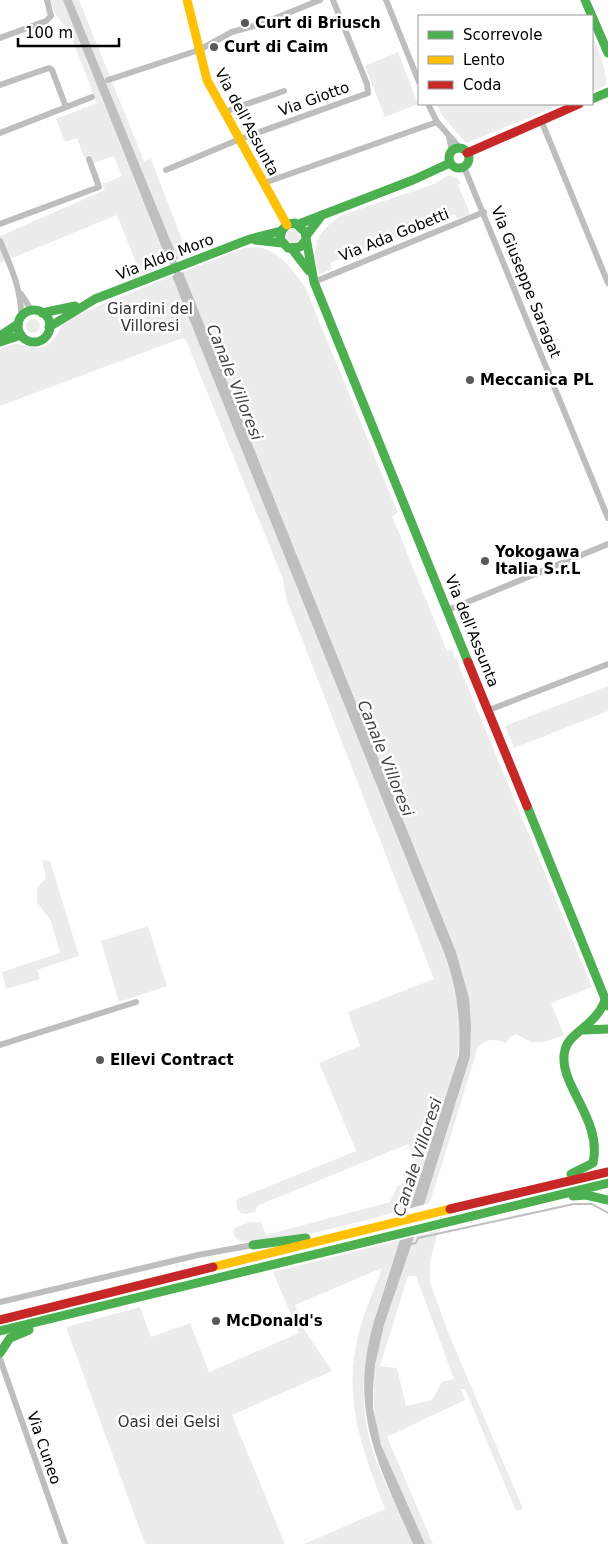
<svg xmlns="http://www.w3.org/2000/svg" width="608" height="1544" font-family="'DejaVu Sans',sans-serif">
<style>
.green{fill:#ececec;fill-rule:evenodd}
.water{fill:#bfbfbf}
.pier{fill:#fff}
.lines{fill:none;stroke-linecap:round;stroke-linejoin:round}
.stream{stroke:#bfbfbf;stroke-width:2}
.canal{stroke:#bfbfbf;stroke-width:7}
.street{stroke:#bebebe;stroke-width:6}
.fast{stroke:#4caf50;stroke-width:9}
.slow{stroke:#ffc107;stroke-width:9}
.jam{stroke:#c62828;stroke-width:9}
.poi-dot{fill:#595959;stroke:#fff;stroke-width:2}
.labels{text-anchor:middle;stroke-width:5;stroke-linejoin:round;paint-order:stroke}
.poi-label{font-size:15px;font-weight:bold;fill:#000;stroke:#fff;text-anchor:start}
.street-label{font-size:15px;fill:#000;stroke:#fff}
.park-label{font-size:15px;fill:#333;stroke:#fff}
.water-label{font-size:16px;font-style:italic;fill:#444;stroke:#fff}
</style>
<rect width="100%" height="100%" fill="#fff"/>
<g class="green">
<path d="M50,0H63L168,264L141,275L117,215L0,263V236L105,190L103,184L122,176L114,156L94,163L91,155L84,157L77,138L65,142L56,119L97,103L69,31L56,15Z"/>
<path d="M72,0H79L144,161L151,159L188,255L178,259Z"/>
<path d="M592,36C597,43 608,75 606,84C603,88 596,89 592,91Z"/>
<path d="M398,52L418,104L385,117L365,66Z"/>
<path d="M436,104H562L466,143L441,114Z"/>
<path d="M449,175L456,177L461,183L458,185L470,214L457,219L455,214L330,263L332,269L319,274C309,245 318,230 342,215L432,185Z"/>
<circle cx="293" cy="236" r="7"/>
<path d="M258,247C280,251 293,270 305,287L398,513L392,516L447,651L452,649L592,987L551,1003L564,1035L544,1042H531L516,1034L510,1037L506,1043C495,1039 488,1038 478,1047L430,1203L424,1205L464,1078L456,952L183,272L244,248Z"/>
<path d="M172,276L445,955C459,995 465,1033 454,1075L411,1208C381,1216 264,1249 241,1241C237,1240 235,1237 233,1233L235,1228L249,1222H261L266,1235L390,1202L397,1187L408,1179L417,1167L408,1144L257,1206L255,1212L246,1214L240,1213L237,1208L236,1201L240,1198L356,1151L319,1063L360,1046L348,1012L434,979L286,598L283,579L186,340L182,338L0,406V349C4,348 10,344 15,344C27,344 35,352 49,344C58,338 59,326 67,319Z"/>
<circle cx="33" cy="326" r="7"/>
<path d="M608,686V711L514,748L505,726Z"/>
<path d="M42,860L50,861L79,956L37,970L40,979L6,989L2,972L60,953L51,921L37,902V888L46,878Z"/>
<path d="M148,926L167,986L119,1002L101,941Z"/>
<path d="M438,1230L430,1262V1282L448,1332L523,1509L516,1511L465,1389H461L465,1400L387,1437L433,1544H425C409,1510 384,1464 377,1428C363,1362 393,1298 414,1237ZM408,1276H416L454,1379L442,1382L432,1400L406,1406L397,1368L380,1366Z"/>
<path d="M400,1240C378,1307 351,1371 370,1441C380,1477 399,1511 413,1544H304L385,1509C360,1444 340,1392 362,1322C367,1304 376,1287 382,1268L295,1305L305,1331L332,1371L232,1415L285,1544H145L66,1327L140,1307L151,1337L190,1323L209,1372L299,1333L273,1272Z"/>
</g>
<g class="water">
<path d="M63,0H72L178,259L168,263Z"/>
<path d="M183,272L456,952L469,998L471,1025L470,1057L414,1237L384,1325L375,1365L373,1388V1408L381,1445L425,1544H413C378,1463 348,1412 374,1321L459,1055C461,1020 457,989 445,955L190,321L172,276Z"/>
</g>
<path class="pier" d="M426,1204L417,1236L397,1241L408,1209Z"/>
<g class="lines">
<path class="stream" d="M411,1244L416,1243L418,1238L574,1204H592L608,1213"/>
<path class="canal" d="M169,252L181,282"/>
<g class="street">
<path d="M386,0L419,82"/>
<path d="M0,38L46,21L51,16L47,0"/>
<path d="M108,80L199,50L232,32L261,24L320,0"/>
<path d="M0,85L49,68L52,70L66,107"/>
<path d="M428,104L437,122L460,148"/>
<path d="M224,112L284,91"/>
<path d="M541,120L608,283"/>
<path d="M0,133L92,97"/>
<path d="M449,137L452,151"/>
<path d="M464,167L608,518"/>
<path d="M166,170L240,139L368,93L367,84L333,0"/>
<path d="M264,183L437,122"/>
<path d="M0,224L99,187L89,159"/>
<path d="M0,241C10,265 22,290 21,317"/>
<path d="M314,282L484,212"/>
<path d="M21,294L32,311"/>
<path d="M448,610L608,544"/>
<path d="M489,710L608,664"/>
<path d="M0,1045L136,1002"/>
<path d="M0,1302L198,1255L253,1245"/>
<path d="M0,1359L65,1544"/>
</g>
<g class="fast">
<path d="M585,0L608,53"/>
<path d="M592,99L608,92"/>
<circle cx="459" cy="158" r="10"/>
<path d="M299,224L413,180L450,163"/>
<path d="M306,236L322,215"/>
<path d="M255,240L282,243"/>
<path d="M305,241L300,247L288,248L280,239L282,230L288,224L295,223L305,232L314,282L468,662"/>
<path d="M292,249L309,271"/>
<circle cx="34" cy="326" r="16"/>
<path d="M42,313L75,306"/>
<path d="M49,327L95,299L250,239L281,231"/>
<path d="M0,336L18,324"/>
<path d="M0,342L21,335"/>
<path d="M527,806L608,1006"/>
<path d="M584,1030L608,1029"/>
<path d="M571,1174L593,1163C603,1118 556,1083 565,1050C569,1032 596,1026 605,1000"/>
<path d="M573,1196L586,1195L608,1200"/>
<path d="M253,1245L306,1238"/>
<path d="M0,1331L608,1183"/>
<path d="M0,1353L10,1338L29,1330"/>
</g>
<g class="slow">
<path d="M187,0L207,80L287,225"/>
<path d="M213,1267L450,1209"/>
</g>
<g class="jam">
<path d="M467,153L579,104"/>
<path d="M468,662L527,806"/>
<path d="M450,1209L608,1172"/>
<path d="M0,1320L213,1267"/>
</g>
</g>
<g class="poi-dot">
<circle cx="245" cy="23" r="5"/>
<circle cx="214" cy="47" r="5"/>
<circle cx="470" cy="380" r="5"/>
<circle cx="485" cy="561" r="5"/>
<circle cx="100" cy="1060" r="5"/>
<circle cx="216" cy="1321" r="5"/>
</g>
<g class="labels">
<g class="poi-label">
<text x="255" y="28">Curt di Briusch</text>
<text x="224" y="52">Curt di Caim</text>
<text x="480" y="385">Meccanica PL</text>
<text x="495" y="557">Yokogawa<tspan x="495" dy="17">Italia S.r.L</tspan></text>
<text x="110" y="1065">Ellevi Contract</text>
<text x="226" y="1326">McDonald's</text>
</g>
<g class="street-label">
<text transform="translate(314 99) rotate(-20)" y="5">Via Giotto</text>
<text transform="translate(247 122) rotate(62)" y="5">Via dell'Assunta</text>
<text transform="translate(394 235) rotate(-22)" y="5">Via Ada Gobetti</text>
<text transform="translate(165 257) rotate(-21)" y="5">Via Aldo Moro</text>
<text transform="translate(526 282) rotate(68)" y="5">Via Giuseppe Saragat</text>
<text transform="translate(472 631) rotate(68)" y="5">Via dell'Assunta</text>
<text transform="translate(44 1448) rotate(71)" y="5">Via Cuneo</text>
</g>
<g class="park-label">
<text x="150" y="314">Giardini del<tspan x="150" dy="17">Villoresi</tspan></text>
<text x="169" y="1427">Oasi dei Gelsi</text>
</g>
<g class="water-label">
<text transform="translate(235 382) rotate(68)" y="6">Canale Villoresi</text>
<text transform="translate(386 758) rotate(68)" y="6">Canale Villoresi</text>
<text transform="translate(417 1157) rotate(-72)" y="6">Canale Villoresi</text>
</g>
</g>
<rect x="418" y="15" width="175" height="90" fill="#ffffff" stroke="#999999"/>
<rect x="428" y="31" width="25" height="8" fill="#4caf50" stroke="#999999"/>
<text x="463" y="40" font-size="15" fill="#000000">Scorrevole</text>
<rect x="428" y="56" width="25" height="8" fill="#ffc107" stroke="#999999"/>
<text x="463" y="65" font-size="15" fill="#000000">Lento</text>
<rect x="428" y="81" width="25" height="8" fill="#c62828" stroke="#999999"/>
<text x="463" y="90" font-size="15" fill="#000000">Coda</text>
<path d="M18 38v8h101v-8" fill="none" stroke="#000000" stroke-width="2.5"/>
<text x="25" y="38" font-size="15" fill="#000000" stroke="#ffffff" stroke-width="4" paint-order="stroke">100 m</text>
</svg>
